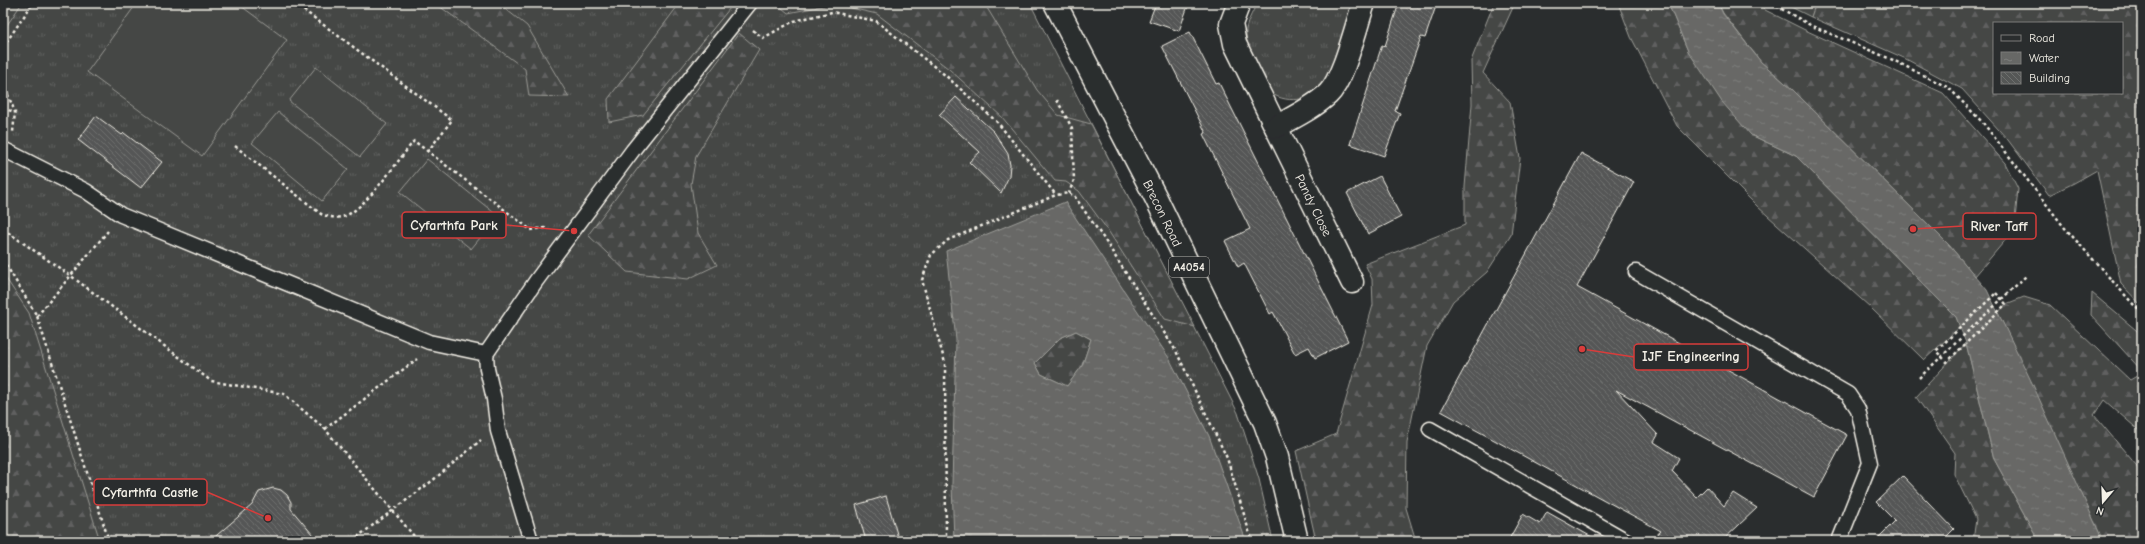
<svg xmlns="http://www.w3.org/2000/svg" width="2145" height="544" font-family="'Comic Neue',sans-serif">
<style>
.grass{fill:url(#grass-tufts);stroke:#9c9c96}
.forest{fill:url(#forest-firs);stroke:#9c9c96;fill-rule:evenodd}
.garden{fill:#444645;stroke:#9c9c96}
.water{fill:url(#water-ripples);stroke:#9f9f9a;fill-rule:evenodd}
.building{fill:url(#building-back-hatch);stroke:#f4f1e8}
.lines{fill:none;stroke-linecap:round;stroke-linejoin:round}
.lane-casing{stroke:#f4f1e8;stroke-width:17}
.street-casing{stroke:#f4f1e8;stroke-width:25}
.primary-casing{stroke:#f4f1e8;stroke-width:25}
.path{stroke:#f4f1e8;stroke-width:2.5;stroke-dasharray:3 3;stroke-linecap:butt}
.lane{stroke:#2a2d2e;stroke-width:14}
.street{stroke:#2a2d2e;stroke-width:22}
.primary{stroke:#2a2d2e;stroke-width:22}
.labels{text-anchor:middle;stroke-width:3;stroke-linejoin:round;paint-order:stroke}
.shield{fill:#2a2d2e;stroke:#b7b6b0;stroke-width:1}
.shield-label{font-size:12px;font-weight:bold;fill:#f4f1e8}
.street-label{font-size:13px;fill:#f4f1e8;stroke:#2a2d2e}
.leader{fill:none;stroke:#d93c3b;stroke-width:1.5}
.callout-dot{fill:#d93c3b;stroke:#2a2d2e;stroke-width:1.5}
.callout{fill:#2a2d2e;stroke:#d93c3b;stroke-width:1.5}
.callout-label{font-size:14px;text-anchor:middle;font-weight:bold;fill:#f4f1e8}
</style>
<defs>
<pattern id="grass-tufts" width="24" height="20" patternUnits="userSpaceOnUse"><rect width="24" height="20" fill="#444645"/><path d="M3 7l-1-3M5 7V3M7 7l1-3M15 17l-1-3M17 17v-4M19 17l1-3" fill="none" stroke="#606160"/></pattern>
<pattern id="forest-firs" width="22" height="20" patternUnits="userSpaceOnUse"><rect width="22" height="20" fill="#444645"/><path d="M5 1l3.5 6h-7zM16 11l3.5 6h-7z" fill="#606160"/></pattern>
<pattern id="water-ripples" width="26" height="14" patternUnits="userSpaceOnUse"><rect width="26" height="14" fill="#676866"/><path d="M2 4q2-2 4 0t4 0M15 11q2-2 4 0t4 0" fill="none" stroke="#7d7e7c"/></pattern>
<pattern id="building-back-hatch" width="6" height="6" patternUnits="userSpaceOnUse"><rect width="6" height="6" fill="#555756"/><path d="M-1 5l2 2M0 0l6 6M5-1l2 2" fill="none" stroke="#6e706e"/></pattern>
</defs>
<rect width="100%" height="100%" fill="#2a2d2e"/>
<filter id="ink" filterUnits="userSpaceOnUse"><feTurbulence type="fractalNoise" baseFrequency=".025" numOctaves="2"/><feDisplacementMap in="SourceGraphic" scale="8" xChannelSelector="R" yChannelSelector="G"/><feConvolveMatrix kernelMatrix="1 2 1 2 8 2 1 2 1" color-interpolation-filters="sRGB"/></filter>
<g filter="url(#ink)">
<g class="grass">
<path d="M3,3H1030L1238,413L1259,479L1273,541H3Z"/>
<path d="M1257,3H1352C1344,29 1337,66 1320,88C1309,103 1278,104 1266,88C1258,76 1247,48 1246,34C1245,24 1253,12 1257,3Z"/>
<path d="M1783,3H1816L1811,17Z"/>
</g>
<g class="forest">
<path d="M3,3H22L3,31Z"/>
<path d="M435,3H498L527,26L569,97L529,96L525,69Z"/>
<path d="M680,3H734L643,115L609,122L608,99Z"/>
<path d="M776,3H984L1037,90L1058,115L1091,124L1195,327L1165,319L1109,232L1079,191L1066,182L1055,181L1002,117L949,69L877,14L833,4L788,13Z"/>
<path d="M1494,3H1515L1483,73L1510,102L1520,158L1511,235L1487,272L1453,301L1427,346L1407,442L1406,508L1416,541H1316L1296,451L1336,434L1373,305L1372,279L1365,264L1465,225V187L1472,104L1471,61Z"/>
<path d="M1618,3H1668L1688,51L1751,135L1796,156L1956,317L1960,327L1924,360L1870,307L1758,207L1677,126L1631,37Z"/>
<path d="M1718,3H1759L1765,10L1805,30L1943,93L2005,163L2018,189L2014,230L1975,276L1948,244L1793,90L1761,62L1723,13Z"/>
<path d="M1816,3H2142V306L2121,284L2097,170L2074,183L2049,195L2008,140L1962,89L1904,58L1811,17ZM1994,23H2122V93H1994Z"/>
<path d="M739,33L759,50L696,156L691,184L698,233L717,265L688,279L627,272L588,235Z"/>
<path d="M3,274L29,313L100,541H3Z"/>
<path d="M2092,293L2142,335V371L2091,315Z"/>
<path d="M2024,297L2050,305L2130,380L2142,373V433L2104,400L2094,415L2142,472V541H2103L1998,313L2006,304Z"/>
<path d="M1076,331L1091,339L1082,366L1067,386L1041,374L1035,363L1060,338Z"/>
<path d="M1966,343L1994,459L2039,541H1973L1976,519L1954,474L1955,453L1916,397Z"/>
</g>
<g class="garden">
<path d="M137,3H237L287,40L202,156L87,72Z"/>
<path d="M316,67L387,124L360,157L289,101Z"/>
<path d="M278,112L348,169L322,201L252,143Z"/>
<path d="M427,159L498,216L471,249L400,192Z"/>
</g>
<g class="water">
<path d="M1668,3H1718L1723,14L1761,62L1793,90L1948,244L1987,290L2033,385L2103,541H2039L1994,459L1966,343L1956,317L1796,156L1751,135L1722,102L1688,51Z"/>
<path d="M1065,202L1169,358L1209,436L1246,541H954L952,484L956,340L946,251ZM1076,331L1091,339L1082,366L1067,386L1041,374L1035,363L1060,338Z"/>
</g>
<g class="building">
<path d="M1156,3H1189L1179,31L1149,21Z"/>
<path d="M1399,3H1437L1425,38L1421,37L1395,111L1400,113L1384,156L1350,144L1382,45L1385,46Z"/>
<path d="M1190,32L1216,84L1219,83L1348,341L1315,358L1309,347L1295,354L1273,312L1270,314L1244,263L1238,267L1225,241L1250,229L1203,134L1206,133L1162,46Z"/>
<path d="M956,97L994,132L1008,154L1010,165L1009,176L1001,193L969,162L980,152L939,115Z"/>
<path d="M96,116L122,135L124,133L162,162L141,188L78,140Z"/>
<path d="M1581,153L1634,182L1577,287L1847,435L1814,497L1616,390L1658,435L1654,442L1679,458L1672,471L1697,497L1707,487L1724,506L1733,493L1757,508L1722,541H1650L1661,531L1441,411Z"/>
<path d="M1380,176L1401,217L1368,234L1347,193Z"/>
<path d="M1903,476L1954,529L1942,541H1875L1895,521L1876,502Z"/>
<path d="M273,488L281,490L287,495L291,502V509L318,541H210L252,505L259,492Z"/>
<path d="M886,496L899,541H866L856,505Z"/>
<path d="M1547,512L1599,541H1508L1523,514L1540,524Z"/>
</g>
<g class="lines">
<g class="lane-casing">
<g id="lane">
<path d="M3,149L86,191L121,215L429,342L486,354"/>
<path d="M1636,272L1848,394L1858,409L1870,463L1839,541"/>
<path d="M1430,429L1627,541"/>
<path d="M531,541L498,431L494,399L487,369L486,354L536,281L633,150L750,3"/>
</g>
</g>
<g class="street-casing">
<g id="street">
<path d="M1239,3L1231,24L1235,44L1352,282"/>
<path d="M1276,127C1294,117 1313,108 1328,94C1344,79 1356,25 1364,3"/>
</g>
</g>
<g class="primary-casing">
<path id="primary" d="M1055,3L1156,198L1265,423L1277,457L1297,541"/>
</g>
<g class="path">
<path d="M294,3L452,120L428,151"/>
<path d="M1771,3L1812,26L1893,60L1949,88L1984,124L2064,227L2142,314"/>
<path d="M753,30L763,38L794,21L832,12L876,21L945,75L998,123L1056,195"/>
<path d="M3,47L33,3"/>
<path d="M3,83L15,112L13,132"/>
<path d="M1057,100L1072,128L1074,180L1069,193"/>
<path d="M3,108L14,112"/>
<path d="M235,146L321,214C328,217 337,219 345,216C366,208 399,159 414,141L531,230L544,228L549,229"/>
<path d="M3,229L71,276L211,381L284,394L325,429L418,541"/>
<path d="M3,260L37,316L109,541"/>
<path d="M1996,293L2006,304L1947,362L1936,351Z"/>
<path d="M37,316L108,231"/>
<path d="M1919,378L2027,275"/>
<path d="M325,429L417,359"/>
<path d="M352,541L432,481L481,440"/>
<path d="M946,541L945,363L922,280L931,255L948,240L1056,195L1069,193L1075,197L1104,239L1176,351L1227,458L1252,541"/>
</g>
<use href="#lane" class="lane"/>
<use href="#street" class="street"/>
<use href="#primary" class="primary"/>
</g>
</g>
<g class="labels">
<rect class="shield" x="1169" y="257" width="40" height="20" rx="3"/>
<g class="shield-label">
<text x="1189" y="271">A4054</text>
</g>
<g class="street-label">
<text transform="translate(1314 205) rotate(64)" y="5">Pandy Close</text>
<text transform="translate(1163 213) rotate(64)" y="5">Brecon Road</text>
</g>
</g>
<path class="leader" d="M574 231L506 225M1913 229L1963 226M1582 349L1634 357M268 518L207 492"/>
<g class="callout-dot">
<circle cx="574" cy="231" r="4"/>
<circle cx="1913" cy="229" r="4"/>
<circle cx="1582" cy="349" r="4"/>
<circle cx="268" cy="518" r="4"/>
</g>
<g class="callout">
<rect x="402" y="212" width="104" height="26" rx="4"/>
<rect x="1963" y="213" width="73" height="26" rx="4"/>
<rect x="1634" y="344" width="114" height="26" rx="4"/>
<rect x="94" y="479" width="113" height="26" rx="4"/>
</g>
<g class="callout-label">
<text x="454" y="230">Cyfarthfa Park</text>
<text x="1999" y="231">River Taff</text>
<text x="1691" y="361">IJF Engineering</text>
<text x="150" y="497">Cyfarthfa Castle</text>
</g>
<rect width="2145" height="544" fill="none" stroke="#2a2d2e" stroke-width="16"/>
<rect x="8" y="8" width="2129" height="528" fill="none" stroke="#f4f1e8" stroke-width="1.5" filter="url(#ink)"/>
<rect x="1993" y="22" width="130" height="72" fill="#2a2d2e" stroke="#7b7b78"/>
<rect x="2001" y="35" width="20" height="6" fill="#2a2d2e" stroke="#7b7b78"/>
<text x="2029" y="42" font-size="12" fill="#f4f1e8">Road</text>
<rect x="2001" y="52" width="20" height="12" fill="url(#water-ripples)" stroke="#7b7b78"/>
<text x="2029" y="62" font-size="12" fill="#f4f1e8">Water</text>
<rect x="2001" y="72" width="20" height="12" fill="url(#building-back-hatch)" stroke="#7b7b78"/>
<text x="2029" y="82" font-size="12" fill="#f4f1e8">Building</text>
<g transform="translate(2103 502) rotate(199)" stroke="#2a2d2e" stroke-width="3" paint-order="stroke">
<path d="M0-3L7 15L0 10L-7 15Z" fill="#f4f1e8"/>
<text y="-6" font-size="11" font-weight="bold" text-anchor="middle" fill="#f4f1e8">N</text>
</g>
</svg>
